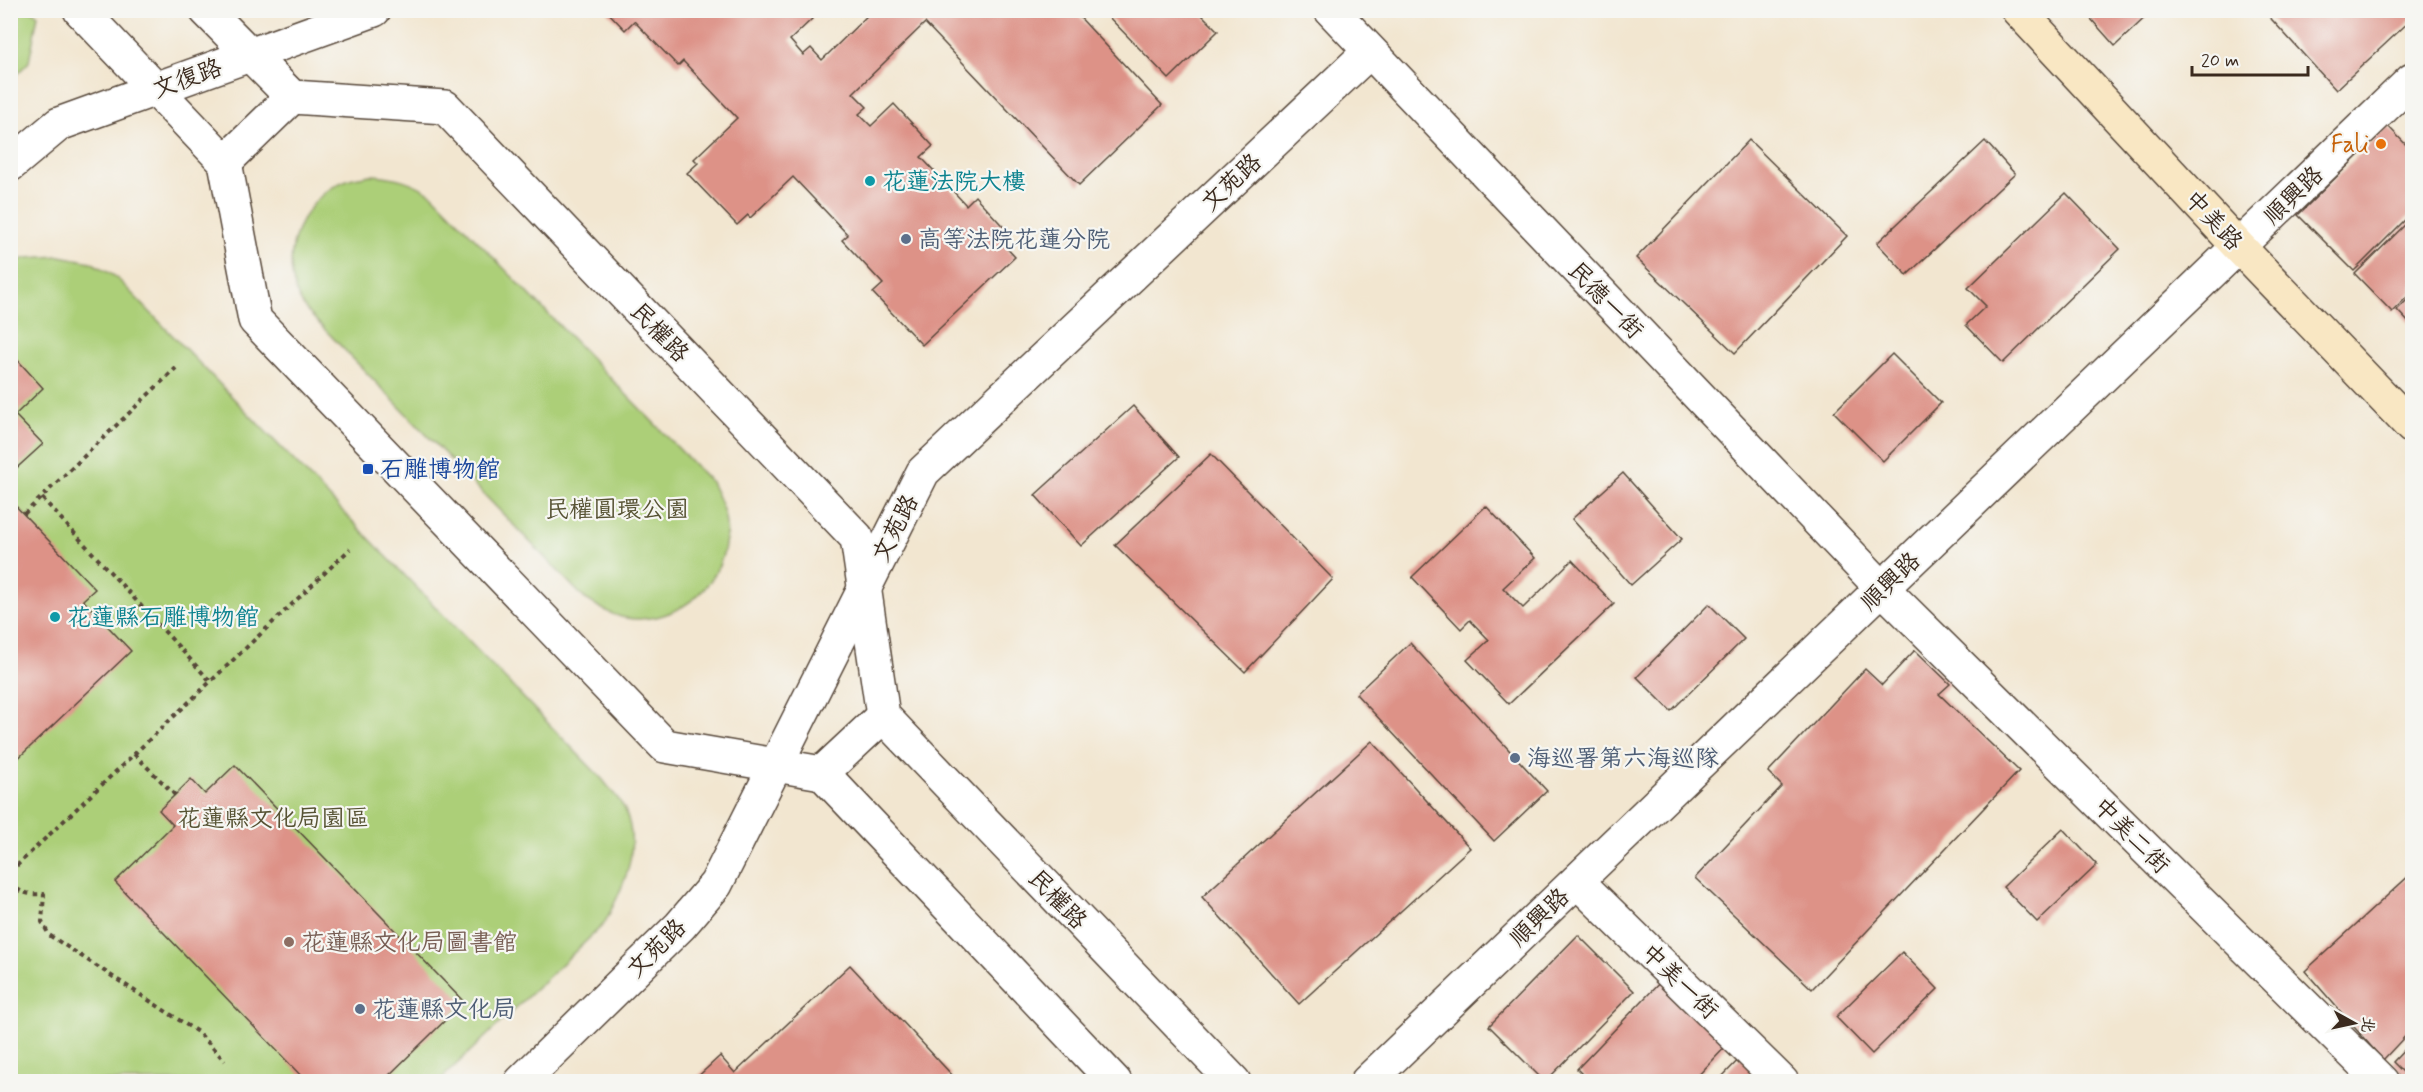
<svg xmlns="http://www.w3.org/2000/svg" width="2423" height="1092" font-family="Mynerve,'LXGW WenKai TC',sans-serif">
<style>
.green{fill:#accf78;stroke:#747c4b;stroke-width:1.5}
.building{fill:#dd9287}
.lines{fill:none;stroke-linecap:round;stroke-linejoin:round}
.street-casing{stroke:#564639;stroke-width:36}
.secondary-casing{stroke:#564639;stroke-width:36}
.path{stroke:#564639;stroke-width:4;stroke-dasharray:4.5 4.5;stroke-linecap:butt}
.street{stroke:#fff;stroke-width:33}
.secondary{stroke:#f9e7c3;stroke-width:33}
.food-dot{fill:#e8710a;stroke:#f6f6f2;stroke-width:2}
.culture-dot{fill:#0f9aa8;stroke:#f6f6f2;stroke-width:2}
.service-dot{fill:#5c6f8a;stroke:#f6f6f2;stroke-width:2}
.transit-dot{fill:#1a4fb4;stroke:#f6f6f2;stroke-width:2}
.education-dot{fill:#8d6e63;stroke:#f6f6f2;stroke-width:2}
.labels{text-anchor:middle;stroke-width:4.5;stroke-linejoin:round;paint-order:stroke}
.street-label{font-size:24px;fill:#3b2a1e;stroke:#f6f6f2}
.food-label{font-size:24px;fill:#c56008;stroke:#f6f6f2;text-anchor:end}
.culture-label{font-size:24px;fill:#0d838f;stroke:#f6f6f2;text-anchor:start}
.service-label{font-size:24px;fill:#4e5e75;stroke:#f6f6f2;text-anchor:start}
.transit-label{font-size:24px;fill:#164399;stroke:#f6f6f2;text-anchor:start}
.park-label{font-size:24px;fill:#575334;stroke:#f6f6f2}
.education-label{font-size:24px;fill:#785e54;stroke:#f6f6f2;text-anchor:start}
</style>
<rect width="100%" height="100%" fill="#f6f6f2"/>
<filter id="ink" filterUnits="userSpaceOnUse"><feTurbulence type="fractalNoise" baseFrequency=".0167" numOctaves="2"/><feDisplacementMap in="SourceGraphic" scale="12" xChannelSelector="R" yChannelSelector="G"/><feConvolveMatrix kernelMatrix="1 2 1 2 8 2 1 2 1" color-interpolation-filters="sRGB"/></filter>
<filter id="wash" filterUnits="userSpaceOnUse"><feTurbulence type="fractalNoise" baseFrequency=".008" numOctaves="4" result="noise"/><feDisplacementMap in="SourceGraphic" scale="24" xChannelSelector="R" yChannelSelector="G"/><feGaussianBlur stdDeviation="1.35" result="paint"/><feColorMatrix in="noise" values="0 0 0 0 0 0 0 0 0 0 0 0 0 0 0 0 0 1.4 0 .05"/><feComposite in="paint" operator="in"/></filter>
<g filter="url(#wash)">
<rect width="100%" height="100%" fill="#f2e6d0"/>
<g class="green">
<path d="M11,10L33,11L38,15L29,62L11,80Z"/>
<path d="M370,175C395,176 412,181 433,195L711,482C717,495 725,510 726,525C730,580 680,626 626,618C610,615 597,606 584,598L307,311C303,305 298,298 296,291C281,247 304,197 347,180C354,177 362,177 370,175Z"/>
<path d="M60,256L91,262L116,277L603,780C610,790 621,800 625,810C642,851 623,888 604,924L439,1081H11V263L26,258Z"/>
</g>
<g id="blocks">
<g class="building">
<path d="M606,10H804L812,19L790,40L803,55L811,48L822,60L873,10H1073L1162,105L1079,185L925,23L853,93L867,107L859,114L871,126L894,104L933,146L921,157L966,205L975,196L1010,234L1002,243L1015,257L922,345L873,293L883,284L842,240L848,235L793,177L750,218L748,215L737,225L687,173L698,163L694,159L737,118L683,61L678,66L634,21L625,30Z"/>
<path d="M1102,10H1197L1218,31L1169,79Z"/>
<path d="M2083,10H2153L2115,46Z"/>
<path d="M2263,10H2412V19L2336,90Z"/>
<path d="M2388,126L2412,151V213L2354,271L2298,215Z"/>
<path d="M1749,140L1847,236L1735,353L1636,258Z"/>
<path d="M1985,141L2015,174L1907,275L1877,243Z"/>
<path d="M2066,193L2120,249L2003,363L1966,325L1986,306L1968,288Z"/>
<path d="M2412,218V292L2392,312L2355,274Z"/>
<path d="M2412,295V326L2397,310Z"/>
<path d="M1892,354L1941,403L1883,461L1834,412Z"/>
<path d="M13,355L43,388L15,415L43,444L10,474V357Z"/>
<path d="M1133,406L1179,457L1081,546L1035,495Z"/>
<path d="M1211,454L1333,579L1245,672L1115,545Z"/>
<path d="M1623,473L1682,539L1631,585L1572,519Z"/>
<path d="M10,500L95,589L83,600L131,651L10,766Z"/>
<path d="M1486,506L1535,558L1503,588L1523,608L1572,560L1614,604L1509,704L1467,660L1489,640L1470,620L1461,629L1412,577Z"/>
<path d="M1709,604L1744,639L1671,711L1637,677Z"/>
<path d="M1410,643L1547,791L1494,841L1356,694Z"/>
<path d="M1915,650L1950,684L1939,694L2019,771L1812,989L1695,878L1782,786L1768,772L1865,669L1882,685Z"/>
<path d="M1372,741L1470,848L1299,1004L1202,897Z"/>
<path d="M235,765L464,1002L382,1082H307L115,882L173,825L159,810L175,795L191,779L205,794Z"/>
<path d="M2063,829L2097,865L2037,922L2003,887Z"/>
<path d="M2412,873V1029L2383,1060L2305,971Z"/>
<path d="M1578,935L1634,991L1545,1082L1489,1026Z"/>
<path d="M1902,952L1938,989L1872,1054L1836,1017Z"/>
<path d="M850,965L952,1075L944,1082H692L720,1056L735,1073Z"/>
<path d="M1665,977L1731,1041L1692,1082H1590L1577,1069Z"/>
<path d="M2412,1042V1081L2393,1062Z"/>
<path d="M1744,1054L1772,1082H1717Z"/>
</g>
</g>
</g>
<g filter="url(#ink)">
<use href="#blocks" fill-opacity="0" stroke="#564639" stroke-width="1.5"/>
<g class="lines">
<g class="street-casing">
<g id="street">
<path d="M80,10L225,162L255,320L665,746L822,773L1115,1082"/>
<path d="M206,10L292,97L445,107L857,538L883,716L1234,1082"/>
<path d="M1331,10L1882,588L2382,1082"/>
<path d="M225,162L292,97"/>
<path d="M10,165L59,124L374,10"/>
<path d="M822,773L883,716"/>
<path d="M1577,881L1782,1082"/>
<path d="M521,1082L680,926L716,884L923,472L1369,52"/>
<path d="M1367,1082L2412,80"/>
</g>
</g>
<g class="secondary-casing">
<path id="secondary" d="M2018,10L2239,247L2412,427"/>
</g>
<g class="path">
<path d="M42,498L211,682"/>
<path d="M24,514L176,368"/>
<path d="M134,754L175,795"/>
<path d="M10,872L350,549"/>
<path d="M10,883C20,894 31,895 44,894L42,922L49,935L199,1033L225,1061"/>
</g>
<use href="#street" class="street"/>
<use href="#secondary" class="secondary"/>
</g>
</g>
<circle class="food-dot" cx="2381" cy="144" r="6"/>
<g class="culture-dot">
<circle cx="870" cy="181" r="6"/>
<circle cx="55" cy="617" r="6"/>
</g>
<g class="service-dot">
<circle cx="906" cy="239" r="6"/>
<circle cx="1515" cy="758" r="6"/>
<circle cx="360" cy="1009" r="6"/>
</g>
<rect class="transit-dot" x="362" y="463" width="12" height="12" rx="3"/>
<circle class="education-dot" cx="289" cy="942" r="6"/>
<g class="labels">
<g class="street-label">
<text transform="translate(187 78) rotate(-20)" y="8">文復路</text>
<text transform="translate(1231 182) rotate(-43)" y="8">文苑路</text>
<text transform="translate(2293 195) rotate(-44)" y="8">順興路</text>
<text transform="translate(2214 220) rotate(47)" y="8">中美路</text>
<text transform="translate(1606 300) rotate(46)" y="8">民德一街</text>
<text transform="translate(660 332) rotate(46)" y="8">民權路</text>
<text transform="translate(895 528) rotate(-63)" y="8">文苑路</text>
<text transform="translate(1890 581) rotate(-44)" y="8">順興路</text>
<text transform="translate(2132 835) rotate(45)" y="8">中美二街</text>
<text transform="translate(1058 899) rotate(46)" y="8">民權路</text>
<text transform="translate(1539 917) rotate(-44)" y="8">順興路</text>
<text transform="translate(656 948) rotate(-45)" y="8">文苑路</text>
<text transform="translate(1680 981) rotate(44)" y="8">中美一街</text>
</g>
<g class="food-label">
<text x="2369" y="152">Fali</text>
</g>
<g class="culture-label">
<text x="882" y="189">花蓮法院大樓</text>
<text x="67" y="625">花蓮縣石雕博物館</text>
</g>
<g class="service-label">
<text x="918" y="247">高等法院花蓮分院</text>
<text x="1527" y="766">海巡署第六海巡隊</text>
<text x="372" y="1017">花蓮縣文化局</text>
</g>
<g class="transit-label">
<text x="380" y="477">石雕博物館</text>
</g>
<g class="park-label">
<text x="617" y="517">民權圓環公園</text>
<text x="273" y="826">花蓮縣文化局園區</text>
</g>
<g class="education-label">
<text x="301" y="950">花蓮縣文化局圖書館</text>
</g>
</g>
<rect width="2423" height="1092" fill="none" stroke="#f6f6f2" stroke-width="36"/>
<g transform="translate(2354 1023) rotate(98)" stroke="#f6f6f2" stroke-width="4.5" paint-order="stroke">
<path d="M0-4.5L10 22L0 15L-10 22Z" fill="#3b2a1e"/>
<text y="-9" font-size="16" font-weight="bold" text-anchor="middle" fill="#3b2a1e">北</text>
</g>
<path d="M2192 66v9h116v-9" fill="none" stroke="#3b2a1e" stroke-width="3"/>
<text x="2201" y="66" font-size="18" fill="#3b2a1e" stroke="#f6f6f2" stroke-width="4.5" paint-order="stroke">20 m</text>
</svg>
